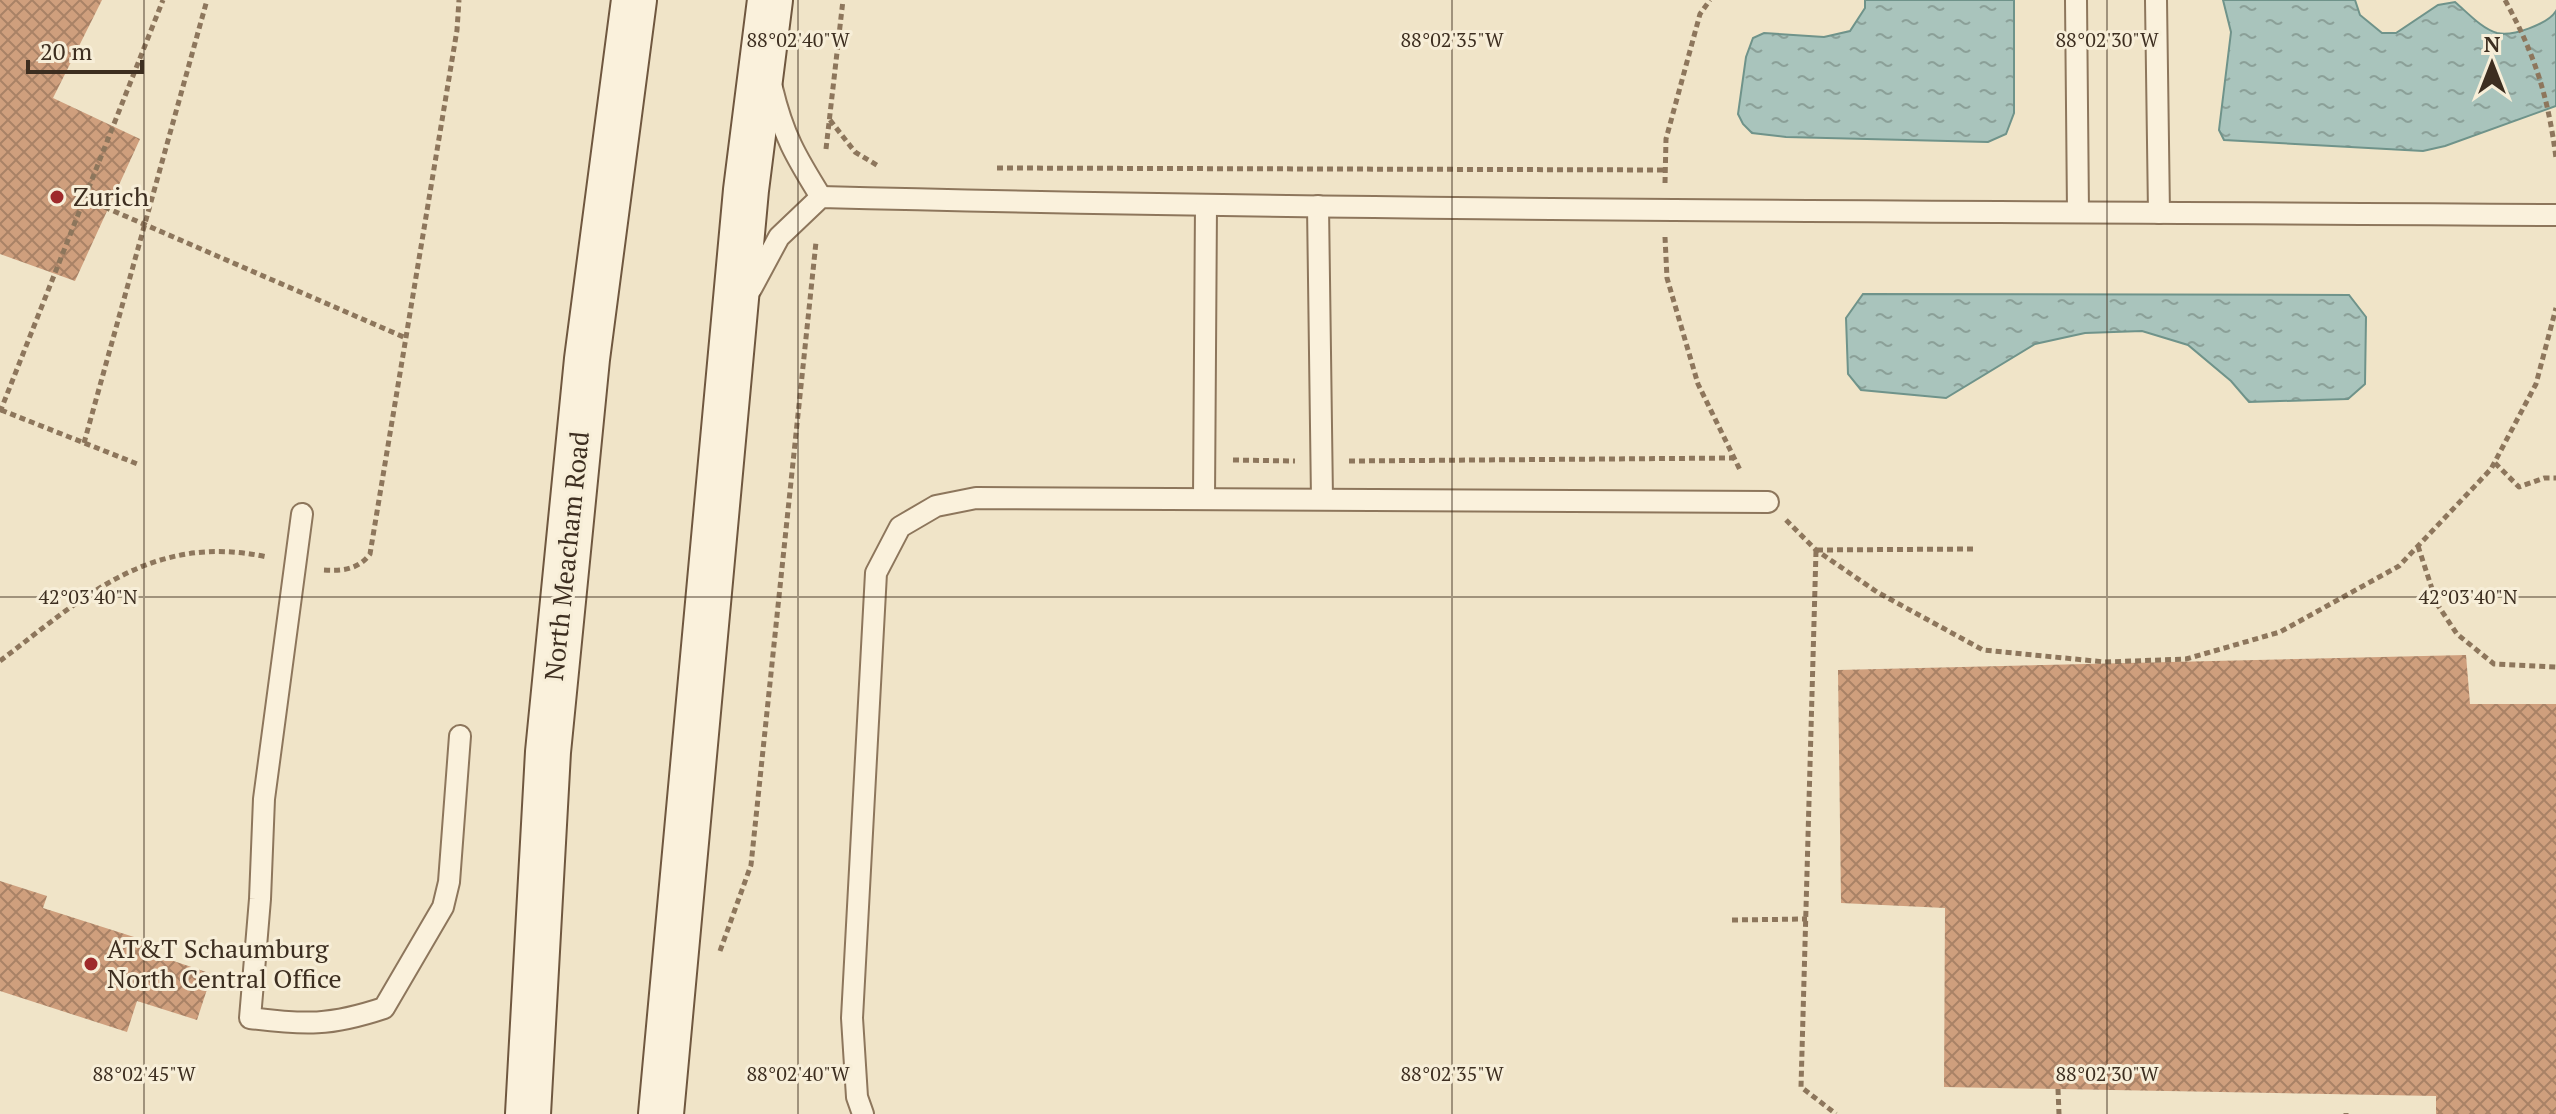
<svg xmlns="http://www.w3.org/2000/svg" width="2556" height="1114" font-family="'PT Serif',serif">
<style>
.water{fill:url(#water-ripples);stroke:#6f938a;stroke-width:2}
.building{fill:url(#building-cross-hatch)}
.lines{fill:none;stroke-linecap:round;stroke-linejoin:round}
.service-casing{stroke:#8d765c;stroke-width:24}
.secondary-casing{stroke:#6f573f;stroke-width:48}
.path{stroke:#8d765c;stroke-width:5;stroke-dasharray:6 4;stroke-linecap:butt}
.service{stroke:#faf1dc;stroke-width:20}
.secondary{stroke:#faf1dc;stroke-width:44}
.ticks{fill:none;stroke:#3d2e20;stroke-width:2;stroke-opacity:0.45}
.poi-dot{fill:#9e2a2b;stroke:#f7eed8;stroke-width:3}
.labels{text-anchor:middle;stroke-width:6;stroke-linejoin:round;paint-order:stroke}
.poi-label{font-size:26px;fill:#3d2e20;stroke:#f7eed8;text-anchor:start}
.street-label{font-size:26px;fill:#3d2e20;stroke:#f7eed8}
.ticks-label{font-size:20px;text-anchor:middle;fill:#3d2e20;stroke:#f7eed8;stroke-width:6;stroke-linejoin:round;paint-order:stroke}
</style>
<defs>
<pattern id="water-ripples" width="26" height="14" patternUnits="userSpaceOnUse" patternTransform="scale(2)"><rect width="26" height="14" fill="#a9c4bc"/><path d="M2 4q2-2 4 0t4 0M15 11q2-2 4 0t4 0" fill="none" stroke="#8ba098"/></pattern>
<pattern id="building-cross-hatch" width="8" height="8" patternUnits="userSpaceOnUse" patternTransform="scale(2)"><rect width="8" height="8" fill="#cf9f7d"/><path d="M0 0l8 8M0 8l8-8" fill="none" stroke="#a98266"/></pattern>
</defs>
<rect width="100%" height="100%" fill="#f0e4c8"/>
<g class="water">
<path d="M1865,0H2014V113L2006,134L1988,142L1786,137L1752,133L1743,124L1738,114L1746,57L1753,38L1764,33L1824,37L1850,31L1865,8Z"/>
<path d="M2223,0H2355L2360,15L2382,33H2396L2438,5L2455,2C2468,13 2481,28 2497,33C2512,37 2548,24 2556,11V106L2445,146L2423,151L2224,140L2219,130L2231,32Z"/>
<path d="M1863,294L2349,295L2366,317L2365,384L2348,399L2249,402L2231,381L2188,345L2142,331L2085,333L2035,344L1946,398L1861,390L1848,374L1846,318Z"/>
</g>
<g class="building">
<path d="M0,0H102L53,98L140,139L75,281L0,254Z"/>
<path d="M2466,655L2470,704H2556V1114H2436V1096L1944,1087L1945,908L1841,903L1838,670Z"/>
<path d="M0,881L47,896L43,908L156,944L153,954L212,974L197,1020L137,1001L127,1032L0,991Z"/>
</g>
<g class="lines">
<g class="service-casing">
<g id="service">
<path d="M2076,0L2078,212"/>
<path d="M2156,0L2159,213"/>
<path d="M772,88C783,135 796,157 821,197"/>
<path d="M1318,206L1322,499"/>
<path d="M751,289L779,237L821,197C1399,212 1978,211 2556,215"/>
<path d="M1204,499L1206,205"/>
<path d="M302,514L264,799L260,899L250,1018C305,1025 330,1026 384,1008L443,907L449,882L460,736"/>
<path d="M863,1114L857,1097L852,1018L876,573L900,527L936,506L976,498L1768,502"/>
</g>
</g>
<g class="secondary-casing">
<g id="secondary">
<path d="M528,1114L548,752L587,359L634,0"/>
<path d="M661,1114L746,190L770,0"/>
</g>
</g>
<g class="path">
<path d="M2505,0C2535,55 2548,96 2556,158"/>
<path d="M830,120L855,152L880,167"/>
<path d="M826,149L843,0"/>
<path d="M997,168L1665,170"/>
<path d="M1665,183L1666,139L1700,14L1710,0"/>
<path d="M86,199L406,338"/>
<path d="M1665,237L1667,278L1698,384L1741,472"/>
<path d="M1,410L140,465"/>
<path d="M0,412L163,0"/>
<path d="M84,443L207,0"/>
<path d="M1233,460L1295,461"/>
<path d="M1349,461L1734,458"/>
<path d="M2495,463L2519,487L2544,478H2556"/>
<path d="M1786,520L1816,550L1877,592L1983,650L2105,662L2186,659L2280,632L2399,566L2491,469L2536,384L2556,308"/>
<path d="M2418,546L2437,604L2457,634L2494,664L2556,667"/>
<path d="M1817,550L1975,549"/>
<path d="M1816,551L1801,1087L1836,1114"/>
<path d="M324,570C342,571 358,570 370,554L457,30L459,0"/>
<path d="M0,661C84,597 152,532 267,557"/>
<path d="M1732,920L1807,919"/>
<path d="M720,951L751,865L816,242"/>
<path d="M2058,1089L2059,1114"/>
<path d="M2346,1113V1114"/>
</g>
<use href="#service" class="service"/>
<use href="#secondary" class="secondary"/>
</g>
<path class="ticks" d="M144,0V1114M798,0V1114M1452,0V1114M2107,0V1114M0,597H2556"/>
<g class="poi-dot">
<circle cx="57" cy="197" r="8"/>
<circle cx="91" cy="964" r="8"/>
</g>
<g class="labels">
<g class="poi-label">
<text x="73" y="206">Zurich</text>
<text x="107" y="958">AT&amp;T Schaumburg<tspan x="107" dy="30">North Central Office</tspan></text>
</g>
<g class="street-label">
<text transform="translate(567 556) rotate(-84)" y="9">North Meacham Road</text>
</g>
</g>
<g class="ticks-label">
<text x="798" y="47">88°02'40"W</text>
<text x="1452" y="47">88°02'35"W</text>
<text x="2107" y="47">88°02'30"W</text>
<text x="88" y="604">42°03'40"N</text>
<text x="2468" y="604">42°03'40"N</text>
<text x="144" y="1081">88°02'45"W</text>
<text x="798" y="1081">88°02'40"W</text>
<text x="1452" y="1081">88°02'35"W</text>
<text x="2107" y="1081">88°02'30"W</text>
</g>
<g transform="translate(2492 64)" stroke="#f7eed8" stroke-width="6" paint-order="stroke">
<path d="M0-6L14 30L0 20L-14 30Z" fill="#3d2e20"/>
<text y="-12" font-size="22" font-weight="bold" text-anchor="middle" fill="#3d2e20">N</text>
</g>
<path d="M28 60v12h114v-12" fill="none" stroke="#3d2e20" stroke-width="4"/>
<text x="40" y="60" font-size="24" fill="#3d2e20" stroke="#f7eed8" stroke-width="6" paint-order="stroke">20 m</text>
</svg>
